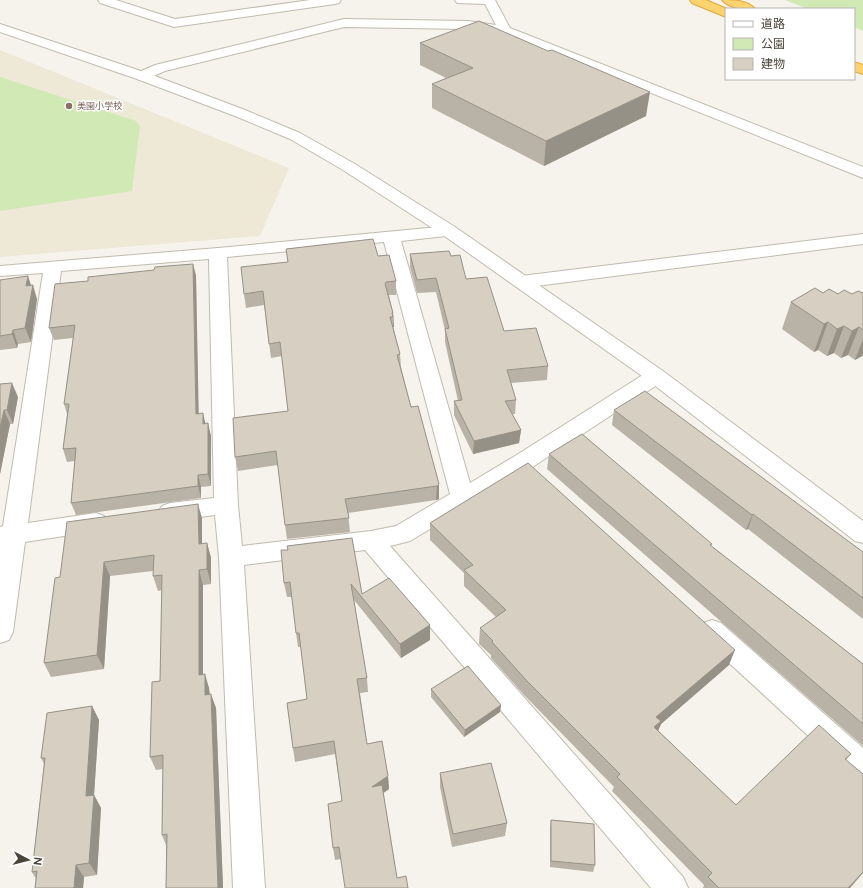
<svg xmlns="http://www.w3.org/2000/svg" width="863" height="888" font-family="'DM Sans','Noto Sans JP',sans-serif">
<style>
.education{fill:#eee8d6}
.green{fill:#d0e9b5}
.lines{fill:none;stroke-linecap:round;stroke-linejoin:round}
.minor-casing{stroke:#c1bbae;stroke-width:2}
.tertiary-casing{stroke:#c1bbae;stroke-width:2}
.motorway-casing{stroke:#dda83d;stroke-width:2}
.minor{fill:#fff;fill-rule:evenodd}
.tertiary{fill:#fff;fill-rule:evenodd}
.motorway{fill:#fdd36f;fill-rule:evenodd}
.wall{fill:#b9b2a6}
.shaded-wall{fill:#969187}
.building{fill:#d7cfc1;stroke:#969187}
.education-dot{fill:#8d6e63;stroke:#fff;stroke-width:1.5}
.labels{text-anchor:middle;stroke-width:3;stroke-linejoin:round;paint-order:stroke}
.far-education-label{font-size:9px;fill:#785e54;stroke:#fff;text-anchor:start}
</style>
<rect width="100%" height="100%" fill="#f5f3eb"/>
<path class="education" d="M0,50L289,168L260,236L0,257Z"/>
<g class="green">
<path d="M785,0H863V31L854,27V9H808Z"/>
<path d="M0,77L136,121L140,126L132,191L0,211Z"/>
</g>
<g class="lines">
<g class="minor-casing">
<g id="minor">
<path d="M98,0H116L175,19L310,0H341L339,3L335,4L174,27L100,3Z"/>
<path d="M455,0H495L510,28L863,167V178L502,33L468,29L344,27L165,71L147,79L142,80L137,79L135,76L137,73L155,65L344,19L468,21L496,25L485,4L457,3Z"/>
<path d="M449,226L455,227L458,231L455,235L401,241L470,483L515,456L649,371L656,369L663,371L666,376L663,381L531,468L410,541L390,546L683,877L688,888H651L365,550L244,565L265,888H233L219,557L215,515L170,521L162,518L158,512L162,506L170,503L214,498L209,259L61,271L28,523L96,513L104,516L108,522L104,528L96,531L25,542L13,632L9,640L0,643V527L3,526L43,273L0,276V266L218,248ZM384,242L450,494L396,526L371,531L242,546L238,505L227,257Z"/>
<path d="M863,234V244L521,288L515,286L512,282L515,278L521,276Z"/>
<path d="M712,620L721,623L863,748V781L853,777L703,639L699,631L703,623Z"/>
</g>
</g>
<g class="tertiary-casing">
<path id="tertiary" d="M0,24L147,73L245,110L300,133L355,164L455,227L663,371L863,521V543L855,541L649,381L443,235L343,170L290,139L235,116L137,79L0,32Z"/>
</g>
<g class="motorway-casing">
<g id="motorway">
<path d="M690,0H706L727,9L726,17L692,3Z"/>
<path d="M722,0C733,0 748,0 755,9C744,9 730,9 722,0Z"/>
<path d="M854,62L863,65V74L854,71Z"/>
</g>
</g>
<use href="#minor" class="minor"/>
<use href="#tertiary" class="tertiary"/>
<use href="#motorway" class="motorway"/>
</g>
<g class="wall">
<path d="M420,43L646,116L544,166L432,108V84L446,78L420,65Z"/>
<path d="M286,249L378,256L396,281V295H389L393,313L394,327H393L400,354L401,367L411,407L439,484V499L436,500L348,513L350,532L287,539L285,525L278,465L238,471L235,457L288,411L282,356L271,358L264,305L246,308L244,294L288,262Z"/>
<path d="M410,254L451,256L466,279L504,331L548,366L547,380L511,383L516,400L515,414H512L521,430L519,443L473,454L454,415V401H458L445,342V330L436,292L417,293L410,267Z"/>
<path d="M193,264L196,276L198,414L206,424L211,436V486L201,487V498L76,515L71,503L75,461L67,462L63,449L67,414L64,404L73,338L54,340L49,328L88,281Z"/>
<path d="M0,280L37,299L31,342L18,344L17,348L0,350Z"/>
<path d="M823,293L852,294L863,293V357L862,356L855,360L848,355L841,358L834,353L827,356L818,350L814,352L782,329L791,302Z"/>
<path d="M0,384L18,397L13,424H10L0,474Z"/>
<path d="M614,410L863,552V619L748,529L746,530L612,425Z"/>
<path d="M549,454L711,546L863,664V746L547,469Z"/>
<path d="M202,518V544L207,543L211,558V584L203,585V675L209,688L210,694L216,708L223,888H166V845L162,835L163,769L156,770L150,757L160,681L162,590L158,591L153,576V571L110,576L104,669L51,677L44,663L60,577Z"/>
<path d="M430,523L729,665L661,724L658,731L736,805L851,754L846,760L850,888H703L704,885L612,791L614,787L524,695L491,658V655L479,644L480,628L496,617L464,586V573L430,540Z"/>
<path d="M352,538L362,594L430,625V640L401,658L354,600L367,678L368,692L360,693L367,744L388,776L389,789L383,793L397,878L408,888L341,859L335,860L333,848L342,801L335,754L295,762L293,748L307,699L301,647H298L296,633L292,597H287L284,583Z"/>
<path d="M431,689L501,705L500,712L464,737L431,697Z"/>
<path d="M92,706L99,720L94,795L101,808L97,875L84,877L83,888H35L36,879L32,872L44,764L41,758Z"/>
<path d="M440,773L507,823L505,836L452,847L440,787Z"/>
<path d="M551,820L595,865L593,872L550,867V827Z"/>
</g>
<g class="shaded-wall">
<path d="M650,92L646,116L544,166L546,141Z"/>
<path d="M193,264L196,276L199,427L196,414Z"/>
<path d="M28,276L32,288L33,285L37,299L31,342L25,328L26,286Z"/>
<path d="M392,313H393L394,327H393V317Z"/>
<path d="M828,322L818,350L814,352L824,324Z"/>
<path d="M844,326L834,353L827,356L837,329Z"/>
<path d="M859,327L848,355L841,358L852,331Z"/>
<path d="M13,330L18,344L17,348L12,334Z"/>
<path d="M863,339V353L862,356L855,360Z"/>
<path d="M12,383L18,397L13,424L7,410Z"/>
<path d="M4,410L10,424L0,474V428Z"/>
<path d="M203,413L206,426L203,424Z"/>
<path d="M208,423L211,436V486L208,474Z"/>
<path d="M521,430L519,443L473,454L474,441Z"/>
<path d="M198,475L201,487V498L198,486Z"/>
<path d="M439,484V499L436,500L437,486Z"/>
<path d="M198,504L202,518V559L199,544Z"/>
<path d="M753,514L748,529L746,530L752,515Z"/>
<path d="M207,543L211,558V584L207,569Z"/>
<path d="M104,562L110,576L104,669L97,655Z"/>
<path d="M199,570L203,585V689L199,675Z"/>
<path d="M430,625V640L401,658L400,644Z"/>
<path d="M735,650L729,665L661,724L656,736L649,742L656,717Z"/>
<path d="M205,674L209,688L210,709L205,695Z"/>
<path d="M211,694L216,708L223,888H218Z"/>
<path d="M501,705L500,712L464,737L465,730Z"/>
<path d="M92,706L99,720L94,795L101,808L97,875L89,863L86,796Z"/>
<path d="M388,776L389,789L374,800L372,787Z"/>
<path d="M76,865L84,877L83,888H74Z"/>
<path d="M863,872V873L850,888H848Z"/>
</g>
<g class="building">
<path d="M479,21L548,51L552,50L650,92L546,141L432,84L473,68L420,43Z"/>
<path d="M373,239L378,256L389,255L396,281L386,282L385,284L393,313H392L393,317H390L400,354L397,355L411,407L418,406L439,484L437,486L345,499L349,518L285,525L276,451L235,457L233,418L288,411L280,342L269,344L263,291L244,294L241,267L288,262L286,249Z"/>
<path d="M449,251L451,256L460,255L466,279L487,277L504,331L536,328L548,366L507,370L516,400L505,401L521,430L474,441L454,401L462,400L445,329L449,328L436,278L417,280L410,254Z"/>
<path d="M193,264L196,414L203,413V424L208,423V474L198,475V486L71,503L76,448L63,449L69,404H64L75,325L49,328L55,284L88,281V277L154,270L155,267Z"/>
<path d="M28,276L26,286L33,285L25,328L13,330L12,334L0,336V280Z"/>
<path d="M815,288L823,293L829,289L838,294L844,290L852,294L858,291L863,293V330L859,327L852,331L844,326L837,329L828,322L824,324L791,302Z"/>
<path d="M12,383L7,410H4L0,428V384Z"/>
<path d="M645,391L863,552V598L753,514L752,515L614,410Z"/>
<path d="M582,434L712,544L710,545L863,664V724L549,454Z"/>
<path d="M528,463L735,650L656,717L661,721L654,727L736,805L819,725L851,754L845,759L863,774V872L848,888H719L708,877L712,873L617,777L620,774L526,680L492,642L493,641L480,628L506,610L464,570L473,565L430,523Z"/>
<path d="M198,504L199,544L207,543V569L199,570V675L205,674V695L211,694L218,888H166L167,834L162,835L163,755L150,757L152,682L160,681L162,575L153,576L154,555L104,562L97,655L44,663L55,578L60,577L67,522Z"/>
<path d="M352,538L362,594L389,578L430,625L400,644L351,584L367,678L357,679L367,744L382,741L388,776L372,787L382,785L397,878L406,876L408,888H345L339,847L333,848L328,804L342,801L334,741L293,748L287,703L307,699L299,633H296L290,582L284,583L281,550H288L287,546Z"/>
<path d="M468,666L501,705L465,730L431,689Z"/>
<path d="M92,706L86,796L94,795L89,863L76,865L74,888H35L37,871L32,872L45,758H41L47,713Z"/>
<path d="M491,763L507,823L453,834L440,773Z"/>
<path d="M551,820L594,824L595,865L551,861Z"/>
</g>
<circle class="education-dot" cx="69" cy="106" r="4"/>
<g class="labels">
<g class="far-education-label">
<text x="77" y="109">美園小学校</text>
</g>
</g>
<rect x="725" y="8" width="130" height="72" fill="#ffffff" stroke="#b7b4b0"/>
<rect x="733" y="21" width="20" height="6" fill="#ffffff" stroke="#b7b4b0"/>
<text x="761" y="28" font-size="12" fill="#4a4439">道路</text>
<rect x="733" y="38" width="20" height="12" fill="#d0e9b5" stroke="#b7b4b0"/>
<text x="761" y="48" font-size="12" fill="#4a4439">公園</text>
<rect x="733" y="58" width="20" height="12" fill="#d7cfc1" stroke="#b7b4b0"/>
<text x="761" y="68" font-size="12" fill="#4a4439">建物</text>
<g transform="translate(28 860) rotate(97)" stroke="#ffffff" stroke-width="3" paint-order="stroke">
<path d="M0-3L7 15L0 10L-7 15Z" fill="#4a4439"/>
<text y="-6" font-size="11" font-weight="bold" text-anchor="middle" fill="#4a4439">N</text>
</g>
</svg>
